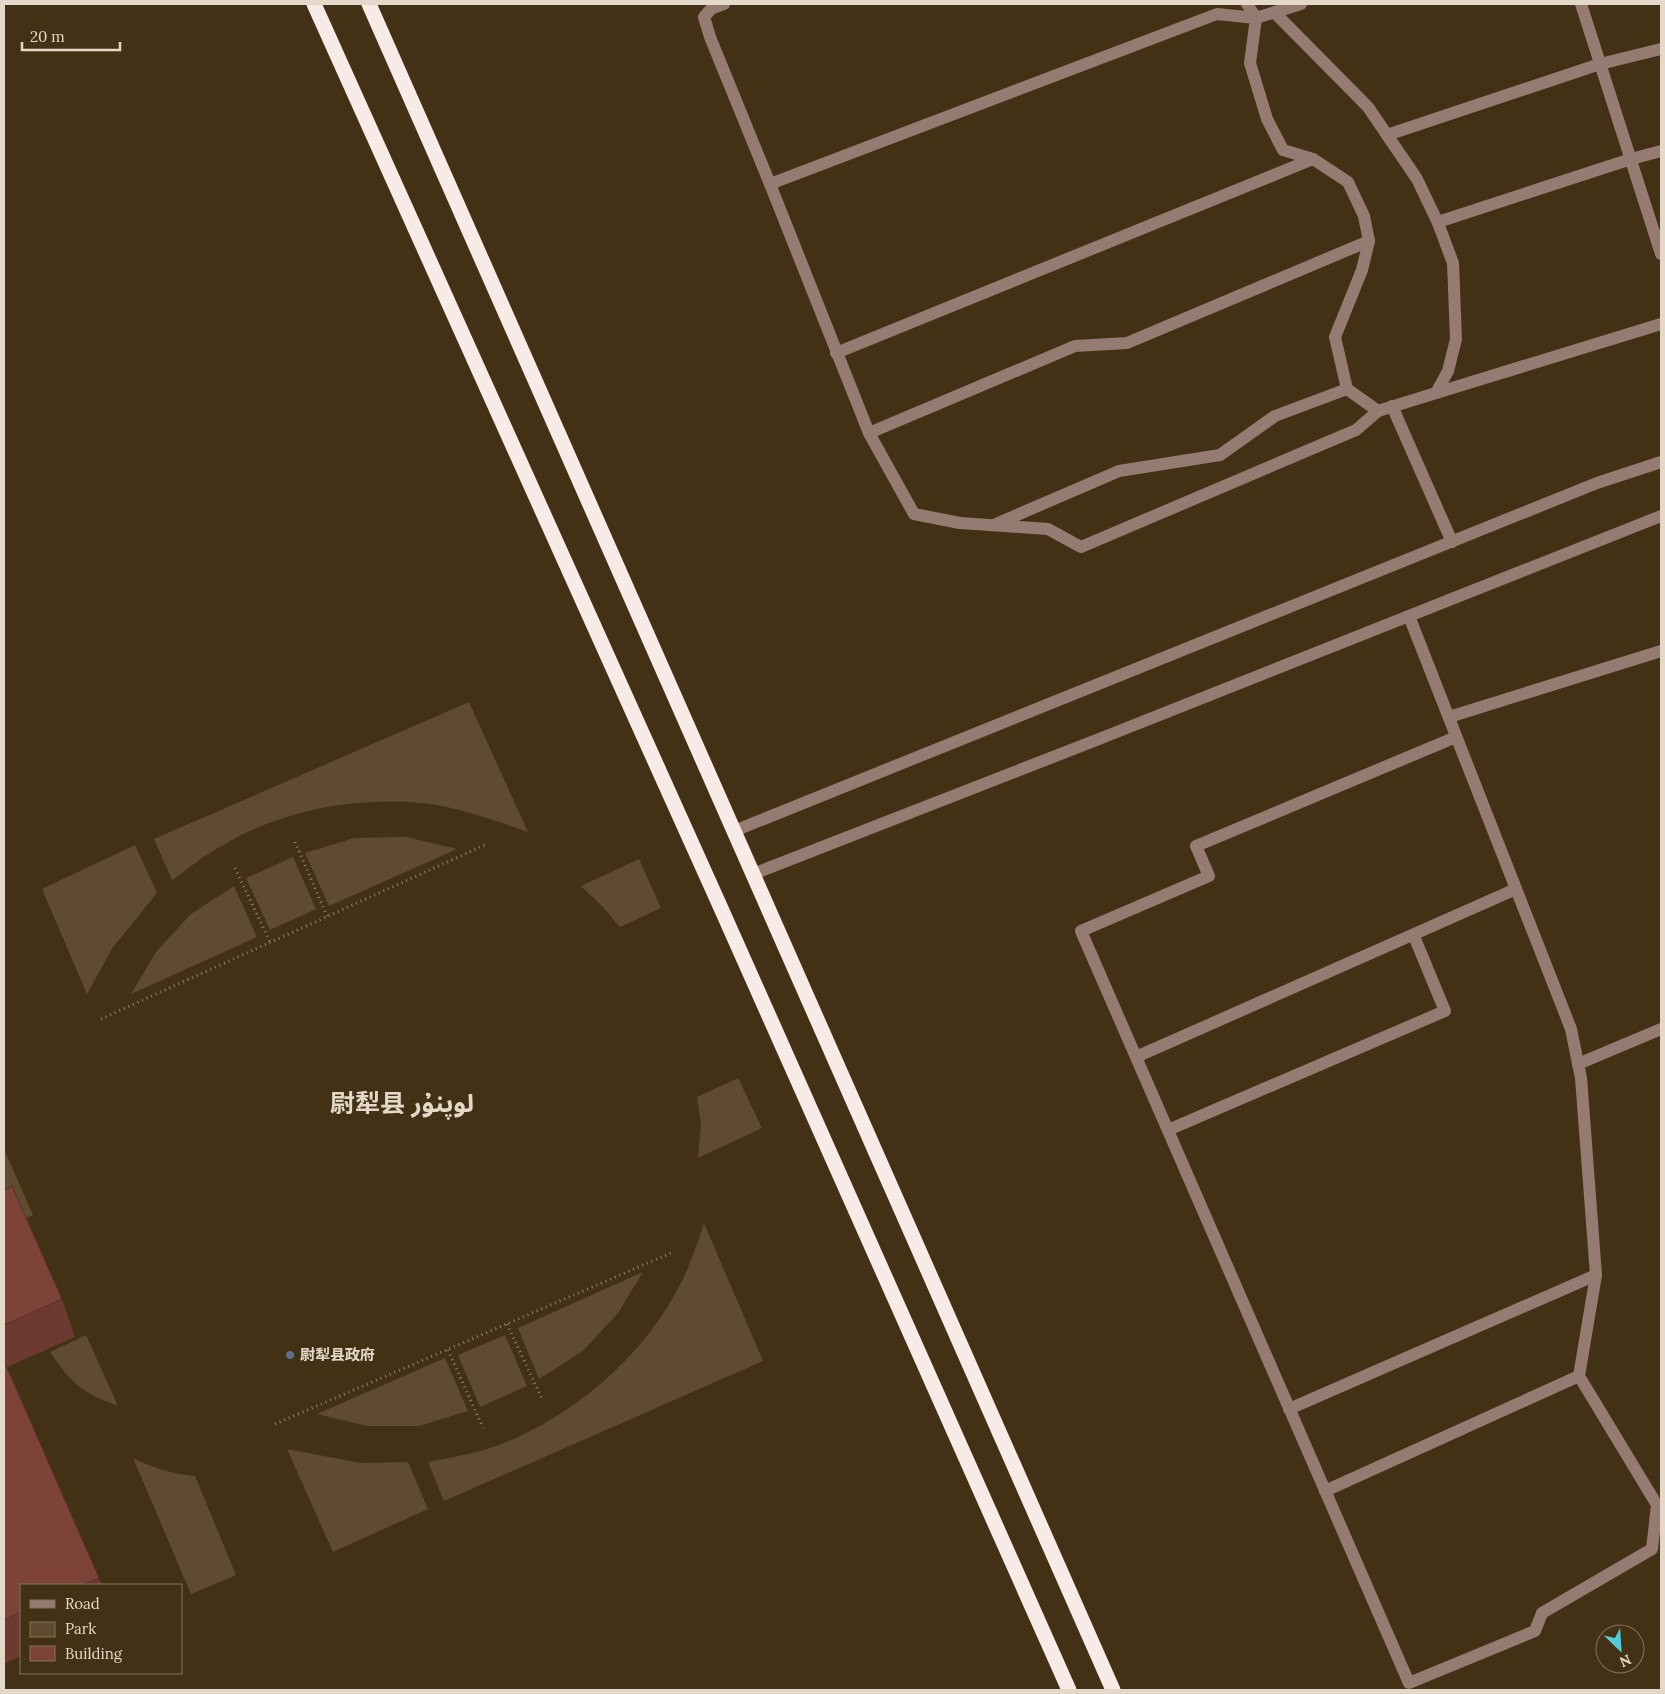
<svg xmlns="http://www.w3.org/2000/svg" width="1665" height="1694" font-family="Lora,'Noto Sans Arabic','Noto Sans SC',serif">
<style>
.green{fill:#5f4b2f}
.lines{fill:none;stroke-linecap:round;stroke-linejoin:round}
.path{stroke:#92836d;stroke-width:3;stroke-dasharray:1 4;stroke-linecap:butt}
.minor{stroke:#967b72;stroke-width:12}
.highway{stroke:#f8eae6;stroke-width:15}
.wall{fill:#6c3a31}
.building{fill:#7d4339;stroke:#582f28}
.service-dot{fill:#5c6f8a;stroke:#433115;stroke-width:2}
.labels{text-anchor:middle;stroke-width:5;stroke-linejoin:round;paint-order:stroke}
.poi-label{font-size:15px;font-weight:bold;fill:#e4d9c9;stroke:#433115;text-anchor:start}
.town-label{font-size:25px;font-weight:bold;fill:#e4d9c9;stroke:#433115}
</style>
<rect width="100%" height="100%" fill="#433115"/>
<g class="green">
<path d="M469,702L528,832C493,820 459,807 422,803C355,797 283,810 225,844C206,854 189,868 172,880L154,839Z"/>
<path d="M406,837L457,849L329,906L305,853L354,838Z"/>
<path d="M135,845L157,893L113,947L87,994L42,889Z"/>
<path d="M293,857L316,909L270,930L246,878Z"/>
<path d="M639,859L661,908L620,927L602,906L581,886Z"/>
<path d="M234,886L257,937L131,994L156,952L191,914Z"/>
<path d="M738,1078L762,1128L698,1158L701,1124L697,1097Z"/>
<path d="M4,1149L33,1215L4,1228Z"/>
<path d="M704,1223L763,1361L444,1501L428,1462C455,1457 484,1452 509,1441C584,1409 654,1346 687,1270C693,1255 699,1239 704,1223Z"/>
<path d="M643,1272L618,1313L583,1351L539,1379L518,1328Z"/>
<path d="M86,1335L118,1406C82,1393 71,1383 50,1352Z"/>
<path d="M505,1335L527,1386L480,1407L458,1355Z"/>
<path d="M445,1358L468,1411L419,1426H367L317,1414Z"/>
<path d="M287,1449L361,1463L408,1462L428,1509L333,1552Z"/>
<path d="M133,1458C153,1468 172,1474 195,1476L236,1575L191,1594Z"/>
</g>
<g class="lines">
<g class="path">
<path d="M295,842L327,916"/>
<path d="M235,868L270,942"/>
<path d="M101,1019L485,845"/>
<path d="M507,1324L543,1401"/>
<path d="M448,1350L483,1428"/>
<path d="M275,1424L671,1253"/>
</g>
<g class="minor">
<path d="M724,4L711,9L704,17L710,37L770,184L1217,14L1256,18L1301,4"/>
<path d="M1247,4L1256,18L1250,63L1267,119L1283,150L1313,159L1348,182L1364,216L1369,241L1362,270L1335,337L1347,389L1378,411L1436,393L1448,371L1456,339L1453,263L1438,223L1417,179L1368,107L1275,13"/>
<path d="M1581,4L1661,254"/>
<path d="M1387,135L1600,64L1661,49"/>
<path d="M770,184L869,433"/>
<path d="M1438,222L1631,159L1661,151"/>
<path d="M1369,241L1127,343L1075,346L869,433L914,514L960,523L1048,529L1081,547L1356,430L1378,411"/>
<path d="M836,353L1313,159"/>
<path d="M1436,393L1661,324"/>
<path d="M1392,406L1452,542"/>
<path d="M996,524L1119,471L1220,455L1275,416L1347,389"/>
<path d="M1409,616L1571,1029L1581,1078L1596,1275L1579,1376L1657,1505L1652,1549L1542,1613L1535,1631L1409,1683L1081,931L1209,876L1196,846L1456,737"/>
<path d="M1449,717L1661,651"/>
<path d="M734,831L1597,483L1661,462"/>
<path d="M753,874L1099,739L1661,516"/>
<path d="M1136,1057L1516,889"/>
<path d="M1578,1064L1661,1029"/>
<path d="M1168,1130L1445,1011L1416,941"/>
<path d="M1289,1409L1596,1275"/>
<path d="M1325,1491L1579,1376"/>
</g>
<g class="highway">
<path d="M314,4L720,906L1069,1690"/>
<path d="M369,4L1113,1690"/>
</g>
</g>
<path class="wall" d="M4,1190L62,1299L75,1337L7,1367L102,1585H21V1656L4,1664Z"/>
<g class="building">
<path d="M12,1186L62,1299L4,1325V1190Z"/>
<path d="M4,1361L99,1578L82,1585H21V1612L4,1620Z"/>
</g>
<circle class="service-dot" cx="290" cy="1355" r="5"/>
<g class="labels">
<g class="poi-label">
<text x="300" y="1360">尉犁县政府</text>
</g>
<g class="town-label">
<text x="402" y="1112">尉犁县 لوپنۇر</text>
</g>
</g>
<rect width="1665" height="1694" fill="none" stroke="#e4d9c9" stroke-width="10"/>
<rect x="20" y="1584" width="162" height="90" fill="#433115" stroke="#83745d"/>
<rect x="30" y="1600" width="25" height="8" fill="#967b72" stroke="#83745d"/>
<text x="65" y="1609" font-size="15" fill="#e4d9c9">Road</text>
<rect x="30" y="1622" width="25" height="15" fill="#5f4b2f" stroke="#83745d"/>
<text x="65" y="1634" font-size="15" fill="#e4d9c9">Park</text>
<rect x="30" y="1646" width="25" height="15" fill="#7d4339" stroke="#83745d"/>
<text x="65" y="1659" font-size="15" fill="#e4d9c9">Building</text>
<g transform="translate(1620 1649) rotate(155)"><circle r="24" fill="#433115" stroke="#83745d"/>
<path d="M0-4L9 19L0 12L-9 19Z" fill="#53cbda"/>
<text y="-8" font-size="14" font-weight="bold" text-anchor="middle" fill="#e4d9c9">N</text>
</g>
<path d="M22 42v8h98v-8" fill="none" stroke="#e4d9c9" stroke-width="2.5"/>
<text x="30" y="42" font-size="15" fill="#e4d9c9" stroke="#433115" stroke-width="4" paint-order="stroke">20 m</text>
</svg>
